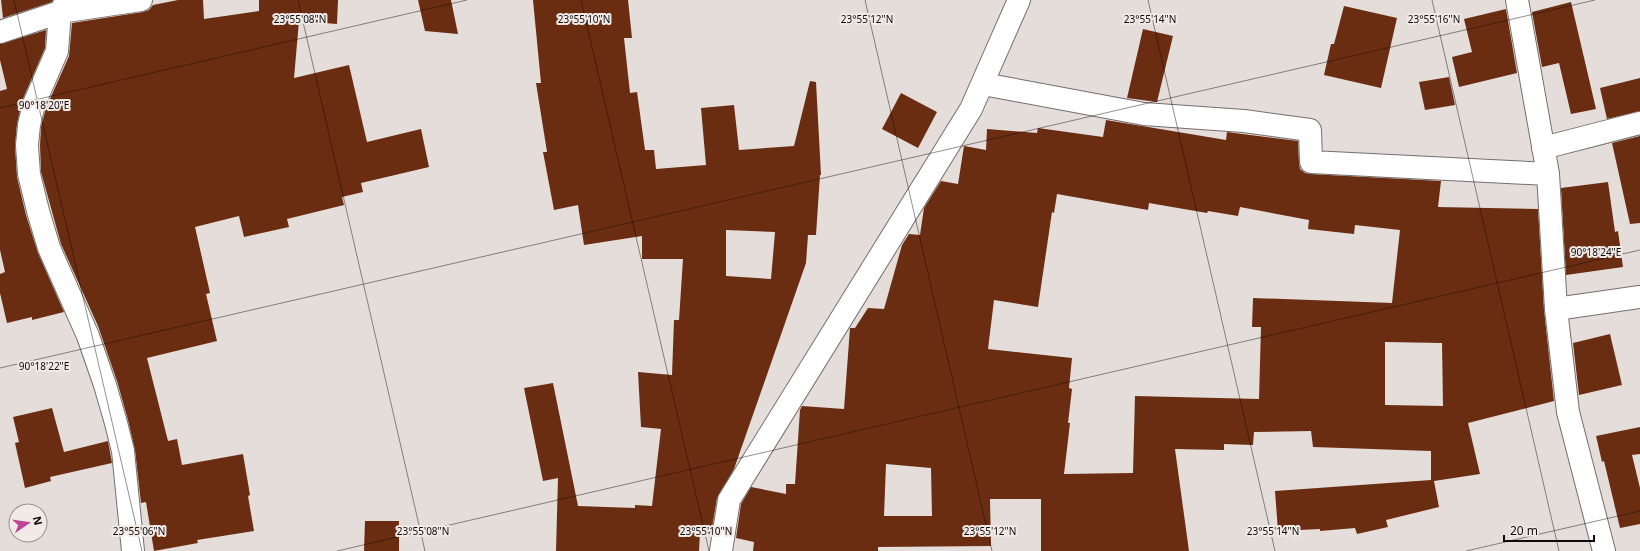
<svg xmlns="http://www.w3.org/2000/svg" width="1640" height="551" font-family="'Noto Sans',sans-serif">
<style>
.building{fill:#6b2d12;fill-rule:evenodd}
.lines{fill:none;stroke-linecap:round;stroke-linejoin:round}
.street-casing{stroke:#756e6c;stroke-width:24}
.street{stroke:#fff;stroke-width:22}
.ticks{fill:none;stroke:#0d0b0a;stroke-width:1;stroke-opacity:0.45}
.ticks-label{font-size:10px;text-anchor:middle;fill:#0d0b0a;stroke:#f1eae7;stroke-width:4;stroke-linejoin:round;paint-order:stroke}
</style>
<rect width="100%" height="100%" fill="#e4ddda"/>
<g class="building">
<path d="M1,0H53L52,2L3,18Z"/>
<path d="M178,0H203L204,19L259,11V0H338L337,24L299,21L294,78L349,65L367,142L421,129L429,167L361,183L363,192L342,197L344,205L287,219L289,227L244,237L239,216L195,227L210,293L206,294L217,341L147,358L168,441L177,439L182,465L243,454L250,495L248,496L254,531L197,540L198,543L154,551L146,502L141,503L135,450L128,420L117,381L98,326L61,244L41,172L40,145L41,127L46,108L69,56L72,23L143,12L149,10L153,5Z"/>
<path d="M418,0H451L458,34L425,31Z"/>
<path d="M533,0H628L632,38H624L630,93L637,92L645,150H654L656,169L706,165L701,108L734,105L739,150L794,146L810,81L816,82L821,175H820L816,235H808L806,263L734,469L717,498L711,534L700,532L699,551H556L558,478L543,481L524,388L553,383L578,506L635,508V505L652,506L661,429L641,427L638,372L672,375L674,320H679L683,259H642V236L584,245L578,205L554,210L543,152H547L536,83H541ZM726,230L775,232L771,279L726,276Z"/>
<path d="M1571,2L1596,109L1571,114L1559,63L1542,67L1532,12Z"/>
<path d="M1344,6L1397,18L1381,88L1324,75L1331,44H1334Z"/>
<path d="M1506,9L1517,73L1459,87L1452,57L1472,52L1464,19Z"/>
<path d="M1143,29L1173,36L1157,102L1127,98Z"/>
<path d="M46,30L45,48L22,101L17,124L15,146L17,177L26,215L38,253L64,312L32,320V317L7,323L0,293V274L5,272L0,250V91L7,89L0,60V44Z"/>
<path d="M1449,77L1455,105L1425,110L1419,82Z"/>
<path d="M1640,78V111L1607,119L1600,88Z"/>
<path d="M901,93L937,112L918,148L882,129Z"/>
<path d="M1106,120L1226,140L1227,132L1298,141L1299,163L1300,169L1305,173L1310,174L1441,181L1438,207L1538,209L1544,310L1554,401L1468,423L1480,474L1434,481L1439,507L1386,520L1388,527L1357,534L1355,528L1320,531V529L1278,531L1275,491L1431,480V451L1313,447L1311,431L1254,432L1253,445L1224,444V450L1175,449L1189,551H1041V499H990L991,546L878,547V551H753L754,542L736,538L741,504L751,487L786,494V484H795L800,410L802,406L844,409L850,328H855L868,308L884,309L902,245L909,234L920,235L924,208L941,181L958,184L964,146L986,150L987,129L1037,133L1038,128L1103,137ZM1057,194L1148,210L1149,203L1207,213L1208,211L1238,216L1240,207L1309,220L1308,229L1354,234L1355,225L1400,230L1392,303L1253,298L1252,327H1261L1259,399L1135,396L1133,473L1064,474L1070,423H1068L1072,389L1069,388L1072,358L988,349L994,300L1038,307L1052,212L1054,213ZM1385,342L1442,343L1443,406L1385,405ZM886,464L931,468L932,516H884Z"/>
<path d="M1640,136V223L1630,224L1612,143Z"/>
<path d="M1608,182L1615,232L1618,231L1623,267L1566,275L1561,188Z"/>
<path d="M1610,334L1622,385L1579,395L1573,343Z"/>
<path d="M52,408L64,452L108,441L112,463L50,477L51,481L25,488L15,443L19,442L13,417Z"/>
<path d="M1640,427V454L1632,455L1640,488V524L1620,528L1604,461L1602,462L1596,436Z"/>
<path d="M365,521H399V551H364Z"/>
</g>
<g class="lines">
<g class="street-casing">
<g id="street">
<path d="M1517,0L1548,174L1556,309L1568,412L1604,551"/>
<path d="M0,32L60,12L67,0"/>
<path d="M983,84L1144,114L1244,121L1310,130L1311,162L1548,174"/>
<path d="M1543,148L1640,123"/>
<path d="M1556,309L1640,297"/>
<path d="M133,551L123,451L116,423L105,385L88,336L49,248L38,211L29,174L27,145L29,125L34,104L57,51L60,12L141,0"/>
<path d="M721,551L729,500L971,109L1019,0"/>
</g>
</g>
<use href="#street" class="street"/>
</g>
<path class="ticks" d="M14,0L142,551M298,0L425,551M581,0L709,551M865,0L992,551M1148,0L1275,551M1432,0L1559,551M0,108L467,0M0,368L1595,0M337,551L1640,250M1466,551L1640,511"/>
<g class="ticks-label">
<text x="300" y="23">23°55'08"N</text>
<text x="584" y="23">23°55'10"N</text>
<text x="867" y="23">23°55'12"N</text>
<text x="1150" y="23">23°55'14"N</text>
<text x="1434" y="23">23°55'16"N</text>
<text x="44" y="109">90°18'20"E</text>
<text x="1596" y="256">90°18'24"E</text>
<text x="44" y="370">90°18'22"E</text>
<text x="139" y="535">23°55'06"N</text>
<text x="423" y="535">23°55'08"N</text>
<text x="706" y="535">23°55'10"N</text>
<text x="990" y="535">23°55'12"N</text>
<text x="1273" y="535">23°55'14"N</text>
</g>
<g transform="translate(28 523) rotate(77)"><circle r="19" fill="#f1eae7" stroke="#96918f"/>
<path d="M0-3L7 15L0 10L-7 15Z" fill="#bd4499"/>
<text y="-6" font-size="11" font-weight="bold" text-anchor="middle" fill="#0d0b0a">N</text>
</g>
<path d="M1504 535v6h90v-6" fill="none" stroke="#0d0b0a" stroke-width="2"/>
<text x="1510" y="535" font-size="12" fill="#0d0b0a" stroke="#f1eae7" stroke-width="3" paint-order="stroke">20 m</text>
</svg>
